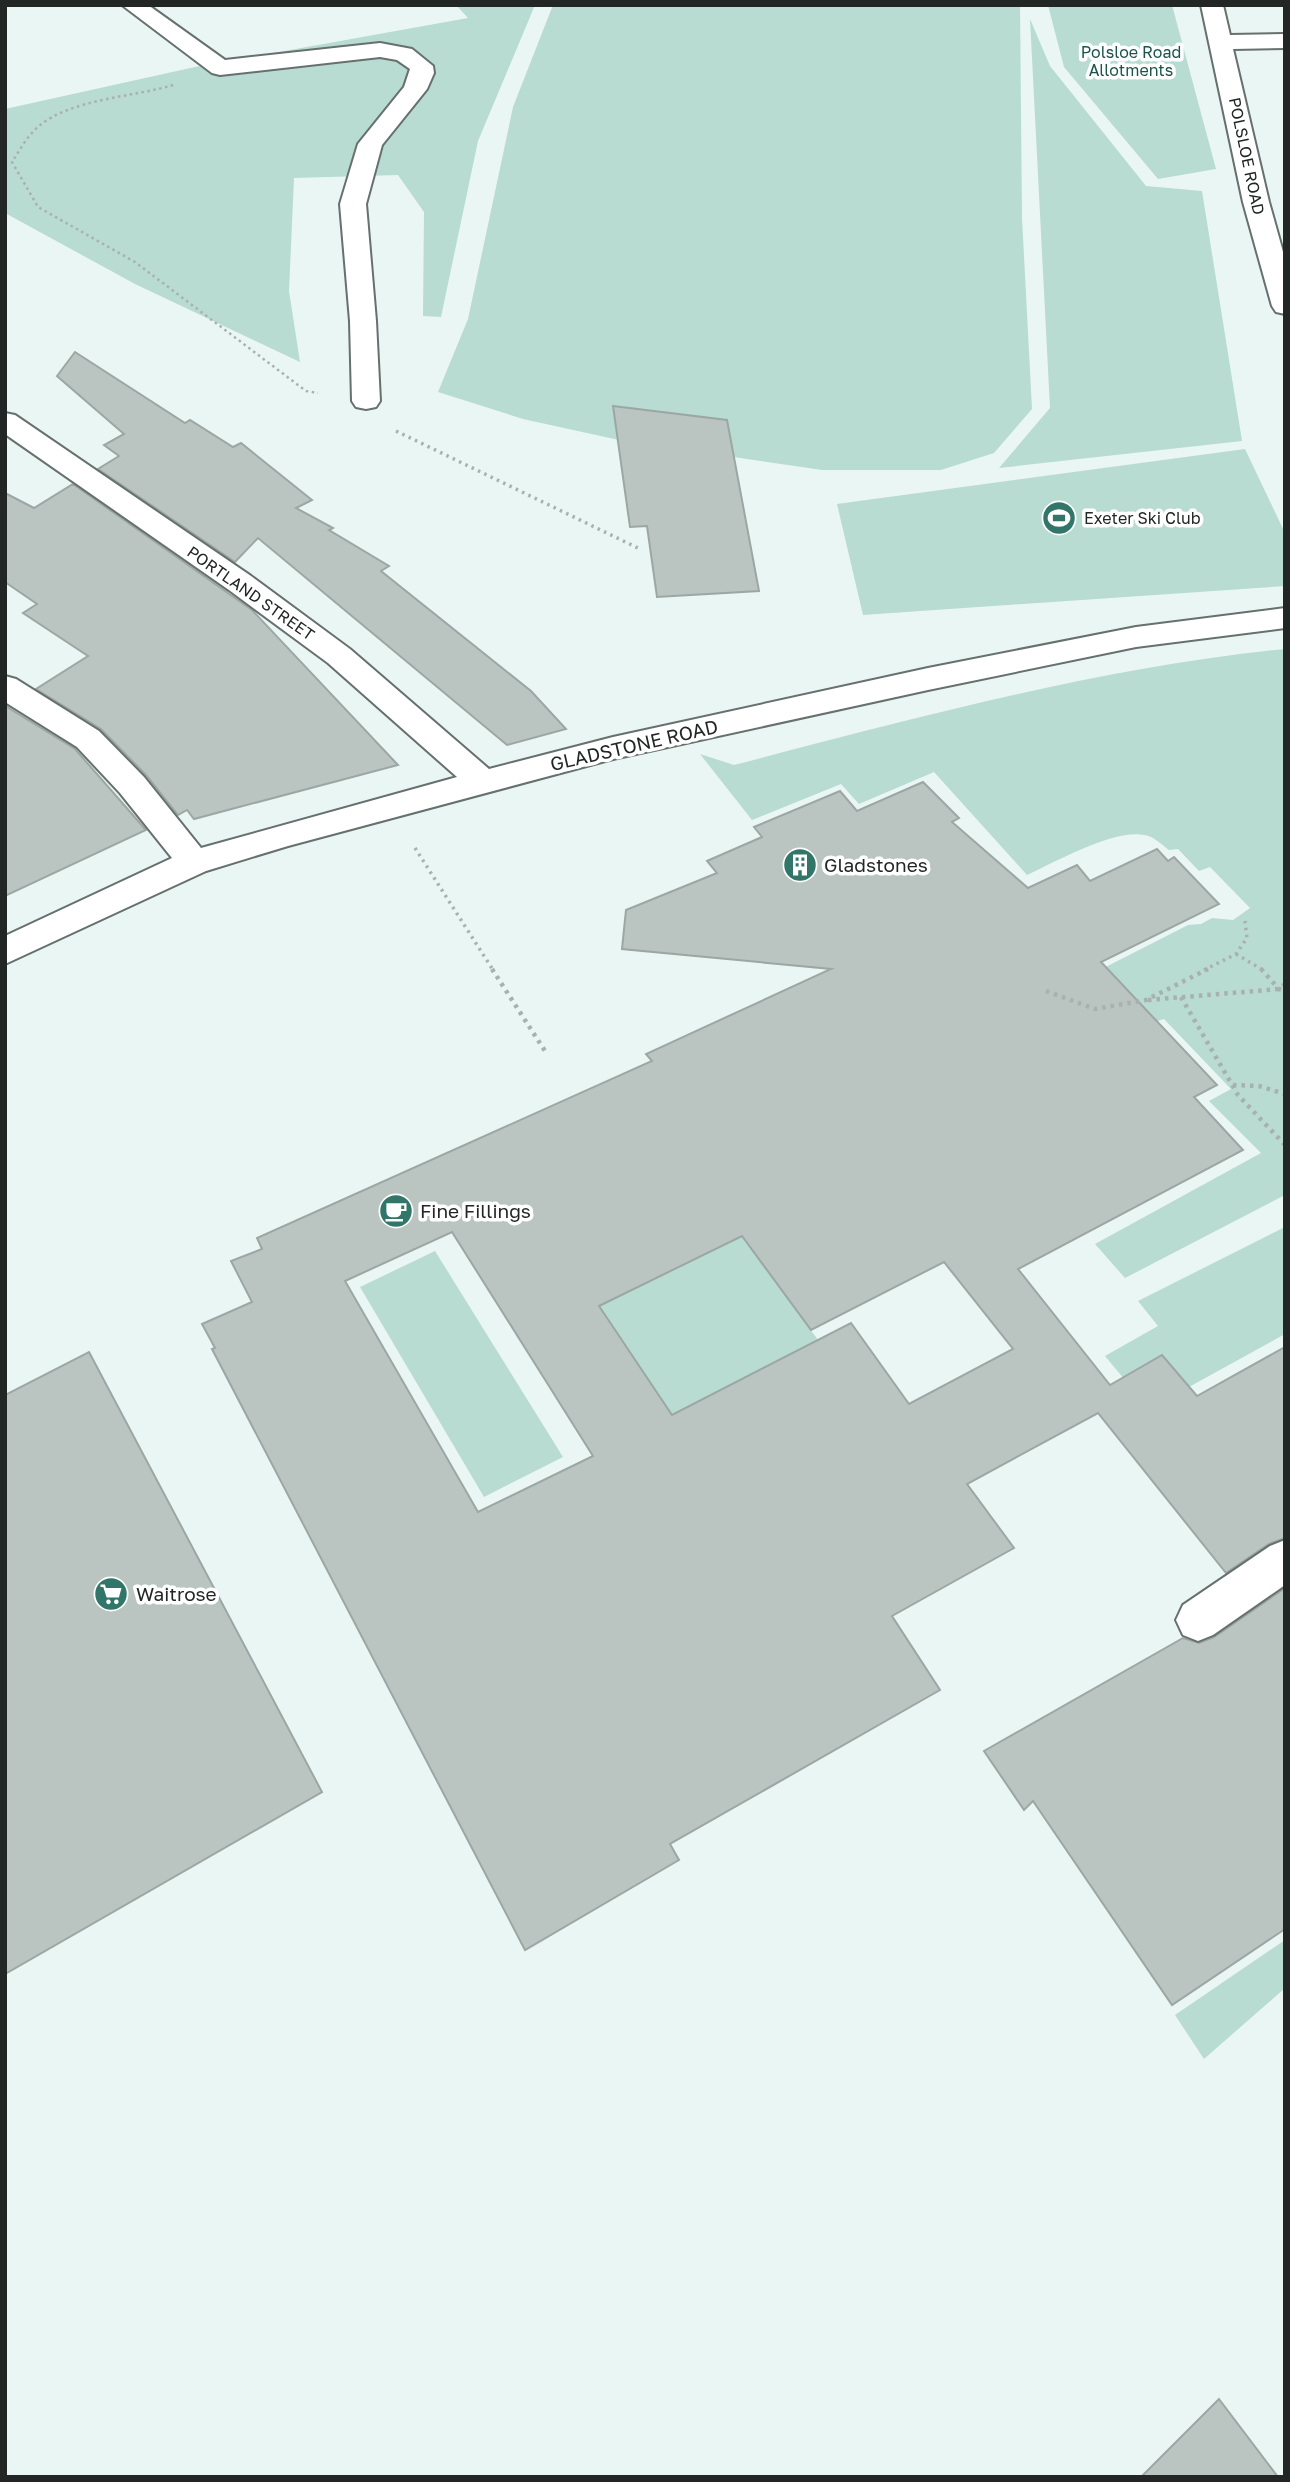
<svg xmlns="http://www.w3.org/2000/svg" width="1290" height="2482" font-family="'Golos Text',sans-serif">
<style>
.green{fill:#b8dbd2}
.building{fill:#bac5c2;stroke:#9ca7a4;stroke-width:2;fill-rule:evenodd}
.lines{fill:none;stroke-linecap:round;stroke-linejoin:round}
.minor-casing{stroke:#66706e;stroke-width:4}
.path-far2{stroke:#a8b1af;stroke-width:2.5;stroke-dasharray:2.5 3.5;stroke-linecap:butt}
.path-far1{stroke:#a8b1af;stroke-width:3.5;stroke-dasharray:2.5 4.5;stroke-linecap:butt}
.path{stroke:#a8b1af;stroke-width:4.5;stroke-dasharray:3.5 5;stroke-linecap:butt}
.minor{fill:#fff;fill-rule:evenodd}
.labels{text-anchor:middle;stroke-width:7;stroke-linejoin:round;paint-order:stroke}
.far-park-label{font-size:16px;fill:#1a544a;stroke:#fff}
.far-street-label{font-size:16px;fill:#222625;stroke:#fff}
.far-poi-label{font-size:16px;fill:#222625;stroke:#fff;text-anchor:start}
.street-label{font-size:19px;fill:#222625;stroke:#fff}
.poi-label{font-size:19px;fill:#222625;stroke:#fff;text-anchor:start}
</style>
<rect width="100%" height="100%" fill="#eaf6f3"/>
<g class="green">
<path d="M456,5H535L478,141L441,317L423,316L424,212L398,175L294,178L289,291L300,362L135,284L5,213V109L195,67L468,18Z"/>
<path d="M553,5H1020L1022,218L1032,409L994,453L941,470H822L619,440L523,419L438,392L468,319L513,107Z"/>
<path d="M1048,5H1172L1216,169L1158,179L1064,67Z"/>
<path d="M1030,19L1050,66L1146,186L1202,191L1242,441L999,468L1050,408Z"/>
<path d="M1245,449L1285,533V586L863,615L837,504Z"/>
<path d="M1285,649V1195L1125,1278L1095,1244L1261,1153L1209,1101L1231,1089L1164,1019L1139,1027L1094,973L1188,925L1201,924L1212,918L1233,920L1250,908L1210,867L1199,871L1178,849L1169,850C1164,846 1157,840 1151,837C1121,824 1056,862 1027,875L934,772L859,804L841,784L752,820L700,754L734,765C915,718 1098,668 1285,649Z"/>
<path d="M1285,1227V1334L1149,1409L1105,1356L1158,1326L1138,1301Z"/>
<path d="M742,1236L818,1340L672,1415L599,1306Z"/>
<path d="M435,1251L563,1457L484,1497L360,1287Z"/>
<path d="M1285,1940V1988L1204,2059L1175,2015Z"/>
</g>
<g class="building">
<path d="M75,352L185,423L190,420L233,447L241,443L312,500L296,508L333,528L329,530L389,566L381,571L531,691L566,729L507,745L258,538L235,562L98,469L119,456L104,445L124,434L57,376Z"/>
<path d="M613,406L727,420L759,591L657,597L647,526L630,527Z"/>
<path d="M73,484L252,610L398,765L194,819L187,810L178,815L146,775L101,729L36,689L88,656L23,613L37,604L5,582V493L34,508Z"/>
<path d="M7,707L75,749L146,830L5,896V708Z"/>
<path d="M923,782L959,818L952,822L1028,888L1077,865L1090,881L1157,849L1168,861L1174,857L1219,904L1101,962L1217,1085L1194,1097L1243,1150L1018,1269L1110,1385L1162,1355L1197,1396L1285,1347V1538L1269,1544L1226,1573L1098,1413L967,1484L1014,1548L892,1616L940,1690L670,1844L679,1860L525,1950L212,1349L215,1348L202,1324L252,1302L231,1261L262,1249L257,1238L652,1061L646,1054L831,969L622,949L626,910L717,873L707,861L762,837L754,827L840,791L857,811ZM452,1232L593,1456L478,1512L345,1281ZM742,1236L811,1330L944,1262L1013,1349L909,1404L851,1323L672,1415L599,1306Z"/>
<path d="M89,1352L322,1792L5,1974V1395Z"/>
<path d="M1285,1588V1929L1172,2005L1033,1801L1024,1810L984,1751L1183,1638L1199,1643L1214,1637Z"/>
<path d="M1219,2399L1278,2477H1141Z"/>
</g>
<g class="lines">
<g class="minor-casing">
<g id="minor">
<path d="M122,5H148L225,60L380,43L412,49L433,66L434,73L427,89L382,145L366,204L376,321L380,401L376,407L366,409L356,407L352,401L350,321L340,204L358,144L404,87L410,69L397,60L380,57L220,75L212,73Z"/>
<path d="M1201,5H1223L1230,35L1285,34V48L1233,49L1269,202L1285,259V314L1276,312L1272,306L1243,202Z"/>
<path d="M5,413L15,415L251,576L350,649L489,769L613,737L928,668L1136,627L1285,608V628L1136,647L928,690L613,759L288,846L206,871L5,964V936L172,858L120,793L77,747L5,702V676L16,679L99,731L144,777L201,848L457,777L328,663L229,590L5,434Z"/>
<path d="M1285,1540V1585L1213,1635L1198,1641L1183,1635L1176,1620L1183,1605L1270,1546Z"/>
</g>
</g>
<path class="path-far2" d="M173,85C134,97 69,99 38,127C27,136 20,150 12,162L38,207L135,262L306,391L318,393"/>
<g class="path-far1">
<path d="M396,431L640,549"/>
<path d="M415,848L493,970"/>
<path d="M1236,954L1263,970"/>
<path d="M1204,970L1236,954L1247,938L1245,921"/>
</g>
<g class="path">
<path d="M492,969L545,1051"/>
<path d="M1261,969L1279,989L1285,991"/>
<path d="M1046,991L1095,1009L1146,1000L1208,969"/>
<path d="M1181,997L1238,1095L1285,1145"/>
<path d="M1148,1000L1279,989L1285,984"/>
<path d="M1233,1085L1259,1086L1285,1094"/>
</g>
<use href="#minor" class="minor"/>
</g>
<defs>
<g id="stadium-disc" transform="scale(1.75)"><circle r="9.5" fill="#327669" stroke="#fff"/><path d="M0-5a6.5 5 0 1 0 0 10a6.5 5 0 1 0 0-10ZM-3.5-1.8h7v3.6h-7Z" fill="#fff"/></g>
<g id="building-disc" transform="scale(1.75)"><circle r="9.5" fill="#327669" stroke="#fff"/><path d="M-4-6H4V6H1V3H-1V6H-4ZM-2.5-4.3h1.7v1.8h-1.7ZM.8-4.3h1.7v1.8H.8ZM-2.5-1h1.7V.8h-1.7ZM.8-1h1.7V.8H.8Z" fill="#fff"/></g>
<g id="cafe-disc" transform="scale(1.75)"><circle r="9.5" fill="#327669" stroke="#fff"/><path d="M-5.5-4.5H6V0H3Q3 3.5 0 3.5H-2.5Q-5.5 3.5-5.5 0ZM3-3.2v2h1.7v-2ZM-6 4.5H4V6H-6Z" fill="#fff"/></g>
<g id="supermarket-disc" transform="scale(1.75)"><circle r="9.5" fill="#327669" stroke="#fff"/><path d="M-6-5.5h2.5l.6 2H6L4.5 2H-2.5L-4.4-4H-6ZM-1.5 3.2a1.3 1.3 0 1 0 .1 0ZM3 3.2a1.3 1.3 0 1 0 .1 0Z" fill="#fff"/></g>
</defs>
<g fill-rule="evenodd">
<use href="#stadium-disc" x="1059" y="518"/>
<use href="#building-disc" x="800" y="865"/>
<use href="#cafe-disc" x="396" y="1211"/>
<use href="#supermarket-disc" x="111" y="1594"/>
</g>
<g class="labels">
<g class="far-park-label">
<text x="1131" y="58">Polsloe Road<tspan x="1131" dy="18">Allotments</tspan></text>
</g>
<g class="far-street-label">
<text transform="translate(1247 156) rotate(78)" y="6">POLSLOE ROAD</text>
<text transform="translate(251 593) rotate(35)" y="6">PORTLAND STREET</text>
</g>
<g class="far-poi-label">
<text x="1084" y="524">Exeter Ski Club</text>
</g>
<g class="street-label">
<text transform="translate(634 745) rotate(-13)" y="7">GLADSTONE ROAD</text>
</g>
<g class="poi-label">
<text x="824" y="872">Gladstones</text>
<text x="420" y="1218">Fine Fillings</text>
<text x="136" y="1601">Waitrose</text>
</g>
</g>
<rect width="1290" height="2482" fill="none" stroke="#222625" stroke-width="14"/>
</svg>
